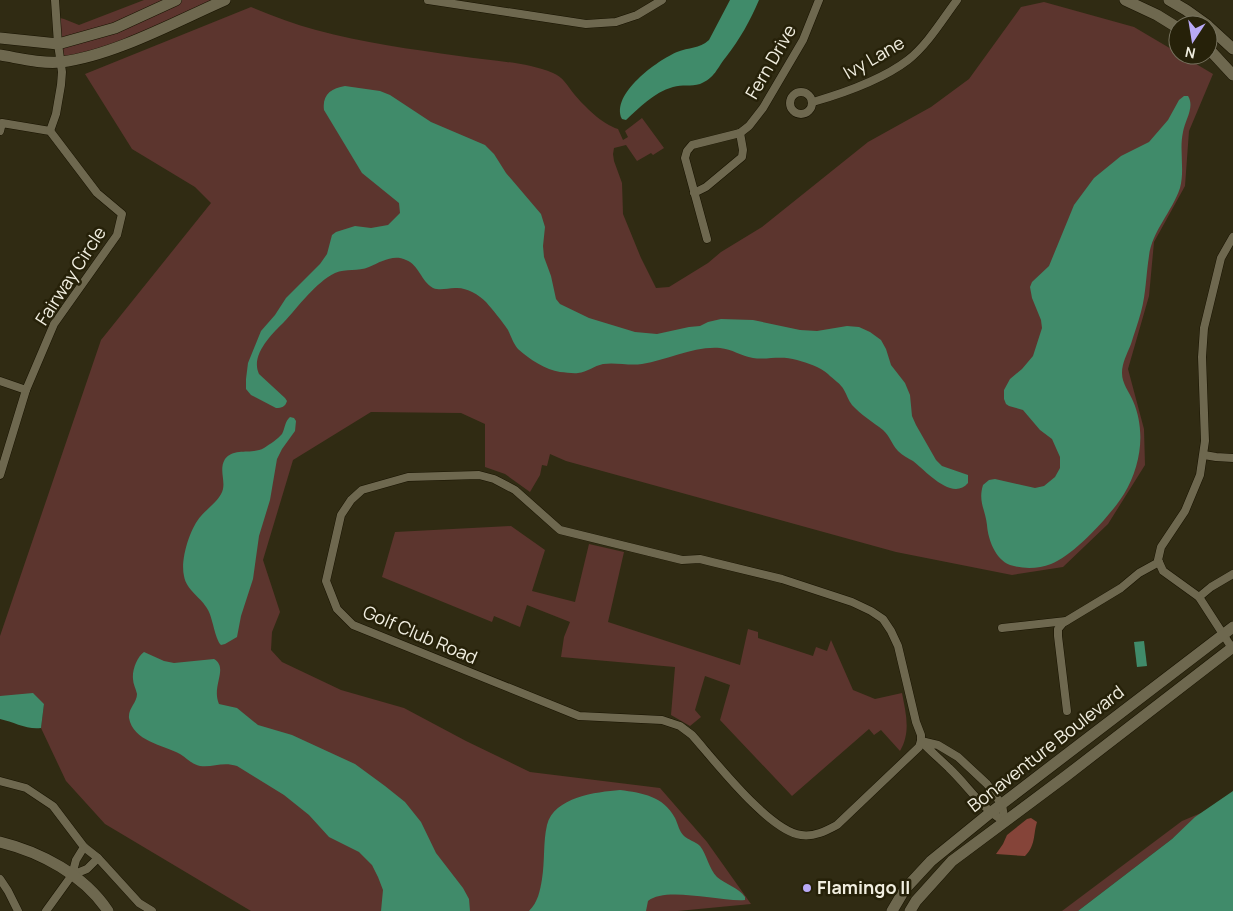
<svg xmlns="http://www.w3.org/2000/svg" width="1233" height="911" font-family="Manrope,sans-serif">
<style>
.green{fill:#5c352e}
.forest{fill:#854439}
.water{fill:#408b6a}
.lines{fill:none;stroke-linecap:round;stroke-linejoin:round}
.street-casing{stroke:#181300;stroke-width:9}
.secondary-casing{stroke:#181300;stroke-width:12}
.street{stroke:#6e684f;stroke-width:8}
.secondary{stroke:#6e684f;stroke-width:11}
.poi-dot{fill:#b9aaf7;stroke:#262109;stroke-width:2}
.labels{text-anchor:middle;stroke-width:5;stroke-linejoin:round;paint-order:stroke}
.street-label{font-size:18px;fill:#f1eee0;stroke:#262109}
.poi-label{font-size:18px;font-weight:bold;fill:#f1eee0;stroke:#262109;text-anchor:start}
</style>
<rect width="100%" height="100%" fill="#302b13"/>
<g class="green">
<path d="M144,0H225L126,44L60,62L56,17L64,19L79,25Z"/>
<path d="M1044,2L1134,27L1178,53V55H1181L1213,74L1189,131L1185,186L1154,242L1149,296L1128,369L1144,429L1145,465L1108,524L1063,567L1012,575L896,552L566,461L550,454L547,466L542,465L540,475L530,492L505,474L485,467V424L461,413L371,412L293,460L263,560L280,612L272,632L271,650L282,662L341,690L404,708L466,741L530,772L660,788L707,842L751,904L678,911H251L105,824L66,781L41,728L44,704L0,696V636L101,340L211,203L195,187L132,149L85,74L251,7C273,16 294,24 316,30C363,43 411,49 459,56C490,61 523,61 553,73C563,77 567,85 574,94C585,107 602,124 618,129L623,140L628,137L625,131L642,118L664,148L653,155L651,153L637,161L626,145L614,148L613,154L614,161L622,183L623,214L641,258L656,288L669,287L708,263L721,252L762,227L868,142L931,107L969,79L1021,7Z"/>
<path d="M511,526L545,550L532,591L575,602L589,544L624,552L608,622L740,665L748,629L758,632V638L813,656L816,647L827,651L831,640L853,690L875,699L902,693C906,714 911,732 900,751L881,730L874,735L869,729L792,796L720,720L730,685L705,676L695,710L701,717L690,726L671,715L675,667L561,657L564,637L570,622L527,605L520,627L494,616L492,622L382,577L395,532Z"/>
<path d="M1201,813L1172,839L1078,911H1062L1182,821Z"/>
</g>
<path class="forest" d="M1031,818L1037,822C1033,835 1036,845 1025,856L996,854L1003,844L1007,835L1027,819Z"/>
<g class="water">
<path d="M730,0H759C750,21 740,39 726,57C717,68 715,78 700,84C691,87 682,84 673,87C653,93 640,107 626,120L622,119C610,94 658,60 677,52C689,47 699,49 709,40Z"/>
<path d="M345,86L380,91L390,95L431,122L485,145L494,154L506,173L541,214L545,227L543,246L544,257L551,276L556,299L560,304L589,318L635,332L657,334L689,327L700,326L708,322L721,319L753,320L800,330L817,331L847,326L859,327L870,332L881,340L886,349L891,365L905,383L910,395L912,416L916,425L936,460L942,466L968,475V483C952,502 925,470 913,461C908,458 903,456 898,451C892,445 890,436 883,430C873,422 861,415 852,405C848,400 847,395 844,390C841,384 833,379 828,374C820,367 808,363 797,360C781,355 767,360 753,358C741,356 732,349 720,348C693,346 668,360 642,364C629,366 616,362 603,364C594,366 587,372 578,373C573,374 566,372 560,372C546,370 529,359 518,349C513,343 511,336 508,330C502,321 493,310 486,302C478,294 466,287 455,288C447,288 441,291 433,288C421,281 419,265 406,260C393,254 381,262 369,267C358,272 346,268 335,273C315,283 299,306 284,322C272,334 250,355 259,374L285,398L287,401C285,407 282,408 276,408L251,395L246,389V379L248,363L261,331L275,315L286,298L320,264L327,254L332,235L336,232L355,226L371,228L388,225L400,213L399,203L362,173L324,110C322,95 331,88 345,86Z"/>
<path d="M1184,96H1188C1195,107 1185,120 1183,132C1179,150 1185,170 1180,188C1172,212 1152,231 1149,256C1146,275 1146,293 1141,312C1138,323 1134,334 1131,344C1127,354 1122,363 1122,373C1122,384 1129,391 1133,401C1146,431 1141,466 1124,494C1111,515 1073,556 1051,564C1038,569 1023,569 1010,565C995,559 988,539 987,525C985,508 978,502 983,485L989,480L995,479L1035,488L1044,486L1055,477L1060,468V457L1052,439L1040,430L1023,410L1009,406L1006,404L1004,399V390L1010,379L1022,369L1033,356L1042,328L1041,320L1032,298L1030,287L1032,282L1049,266L1074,205L1094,178L1121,156L1149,142L1168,120L1179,100Z"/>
<path d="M290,417L294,418L296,421L295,431L282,449L277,459L270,500L259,536L253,579L241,616L237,637L225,644L221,645C215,639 213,619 208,610C202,598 186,590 184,576C180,560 190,528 201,516C208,508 221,499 223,489C225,479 219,469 225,459C234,447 252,455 264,448C270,444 278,439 282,434C285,428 285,421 290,417Z"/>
<path d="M1144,641L1147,666L1137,667L1134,642Z"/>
<path d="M144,652L164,661L174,663L214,659C229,668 211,686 219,704L237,708L258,725L292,735L355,764L385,786L405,802L421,822L436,853L463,888L469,899L470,911H381L383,890L378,877L372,865L359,852L329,837L309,815L284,795L237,766C222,761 213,768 200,766C191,764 187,758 180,754C163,745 133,741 129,718C128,708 137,703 137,694C136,689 133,684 133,679C132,670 137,657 144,652Z"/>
<path d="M33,693L44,704L41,728C27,730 14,722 0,719V696Z"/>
<path d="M620,790C643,793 663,796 675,818C678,824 679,831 684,836C688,840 695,841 700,846C707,855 709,869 717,877C725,884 739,888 745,897V900C720,902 666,886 648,901L646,911H529C538,902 540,891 542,879C545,861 543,842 547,825C554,797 596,792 620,790Z"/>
<path d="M1233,791V911H1078L1172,839L1195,817Z"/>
</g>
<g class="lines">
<g class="street-casing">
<g id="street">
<path d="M428,0L586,24L616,22L637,15L662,0"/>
<circle cx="801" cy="103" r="11"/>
<path d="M813,102C844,93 882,80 908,60C928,44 942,20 957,0"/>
<path d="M0,131L2,123L50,131L97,193L122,214L117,235L54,324L26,390L0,475"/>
<path d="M50,131L56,114L61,85L62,72L58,44L55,0"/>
<path d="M694,193L706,187L742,157L743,150L740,133"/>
<path d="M707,239L685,158L687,151L692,145L740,133L749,126L763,108L803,40L819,0"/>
<path d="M0,381L26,390"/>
<path d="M1204,455L1216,457L1233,458"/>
<path d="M479,475L494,479L515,490L560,530L682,560L700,559L712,562L782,579L852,602L871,611L883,619L891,631L898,646L916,722L921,735V741L919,747L837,825C826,831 814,837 801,835C769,831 715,761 692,735L680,726L662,720L579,716L353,625L337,609L326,581L341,515L351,500L362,490L408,477Z"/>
<path d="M1199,597L1211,587L1233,574"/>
<path d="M1002,628L1066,621"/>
<path d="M1232,648L1199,597L1163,571L1158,560L1161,547L1185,511L1200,475L1205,441L1202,357L1204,328L1221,258L1233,237"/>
<path d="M1067,711L1058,636V629L1063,623L1121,588L1139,573L1159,562"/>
<path d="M921,741L938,745L958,757L987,784L1002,805L1005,822C981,808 969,787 949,768C940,759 930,751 921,741Z"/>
<path d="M0,781L26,788L53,806L84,847L98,858L139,903L152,911"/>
<path d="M84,847L76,860L72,875L87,869L98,858"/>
<path d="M0,879L8,891L18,911"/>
<path d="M46,911L72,875"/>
</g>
</g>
<g class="secondary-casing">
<g id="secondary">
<path d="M1125,0L1157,15L1178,28"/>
<path d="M1169,0L1186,10L1207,25"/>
<path d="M1208,26L1233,49"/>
<path d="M0,38L58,44L115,28L176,0"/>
<path d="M1208,48L1233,75"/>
<path d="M0,55C19,58 41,64 61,62C113,56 177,21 225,0"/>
<path d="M0,842C41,852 84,875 108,911"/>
<path d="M892,911L905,889L931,861L990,813L1233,627"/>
<path d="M910,911L916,901L952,861L1066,776L1233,647"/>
</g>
</g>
<use href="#street" class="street"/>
<use href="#secondary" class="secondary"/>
</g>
<circle class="poi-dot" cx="807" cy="888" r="5"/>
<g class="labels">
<g class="street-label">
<text transform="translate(874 58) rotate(-30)" y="6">Ivy Lane</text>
<text transform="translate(771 62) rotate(-60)" y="6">Fern Drive</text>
<text transform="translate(71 276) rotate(-57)" y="6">Fairway Circle</text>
<text transform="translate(420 635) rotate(23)" y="6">Golf Club Road</text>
<text transform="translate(1046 749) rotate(-38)" y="6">Bonaventure Boulevard</text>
</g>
<g class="poi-label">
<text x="817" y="894">Flamingo II</text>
</g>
</g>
<g transform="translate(1193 40) rotate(192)"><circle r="24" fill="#262109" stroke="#77735f"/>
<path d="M0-4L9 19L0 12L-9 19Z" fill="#b9aaf7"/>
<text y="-8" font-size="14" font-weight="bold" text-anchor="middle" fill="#f1eee0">N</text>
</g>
</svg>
